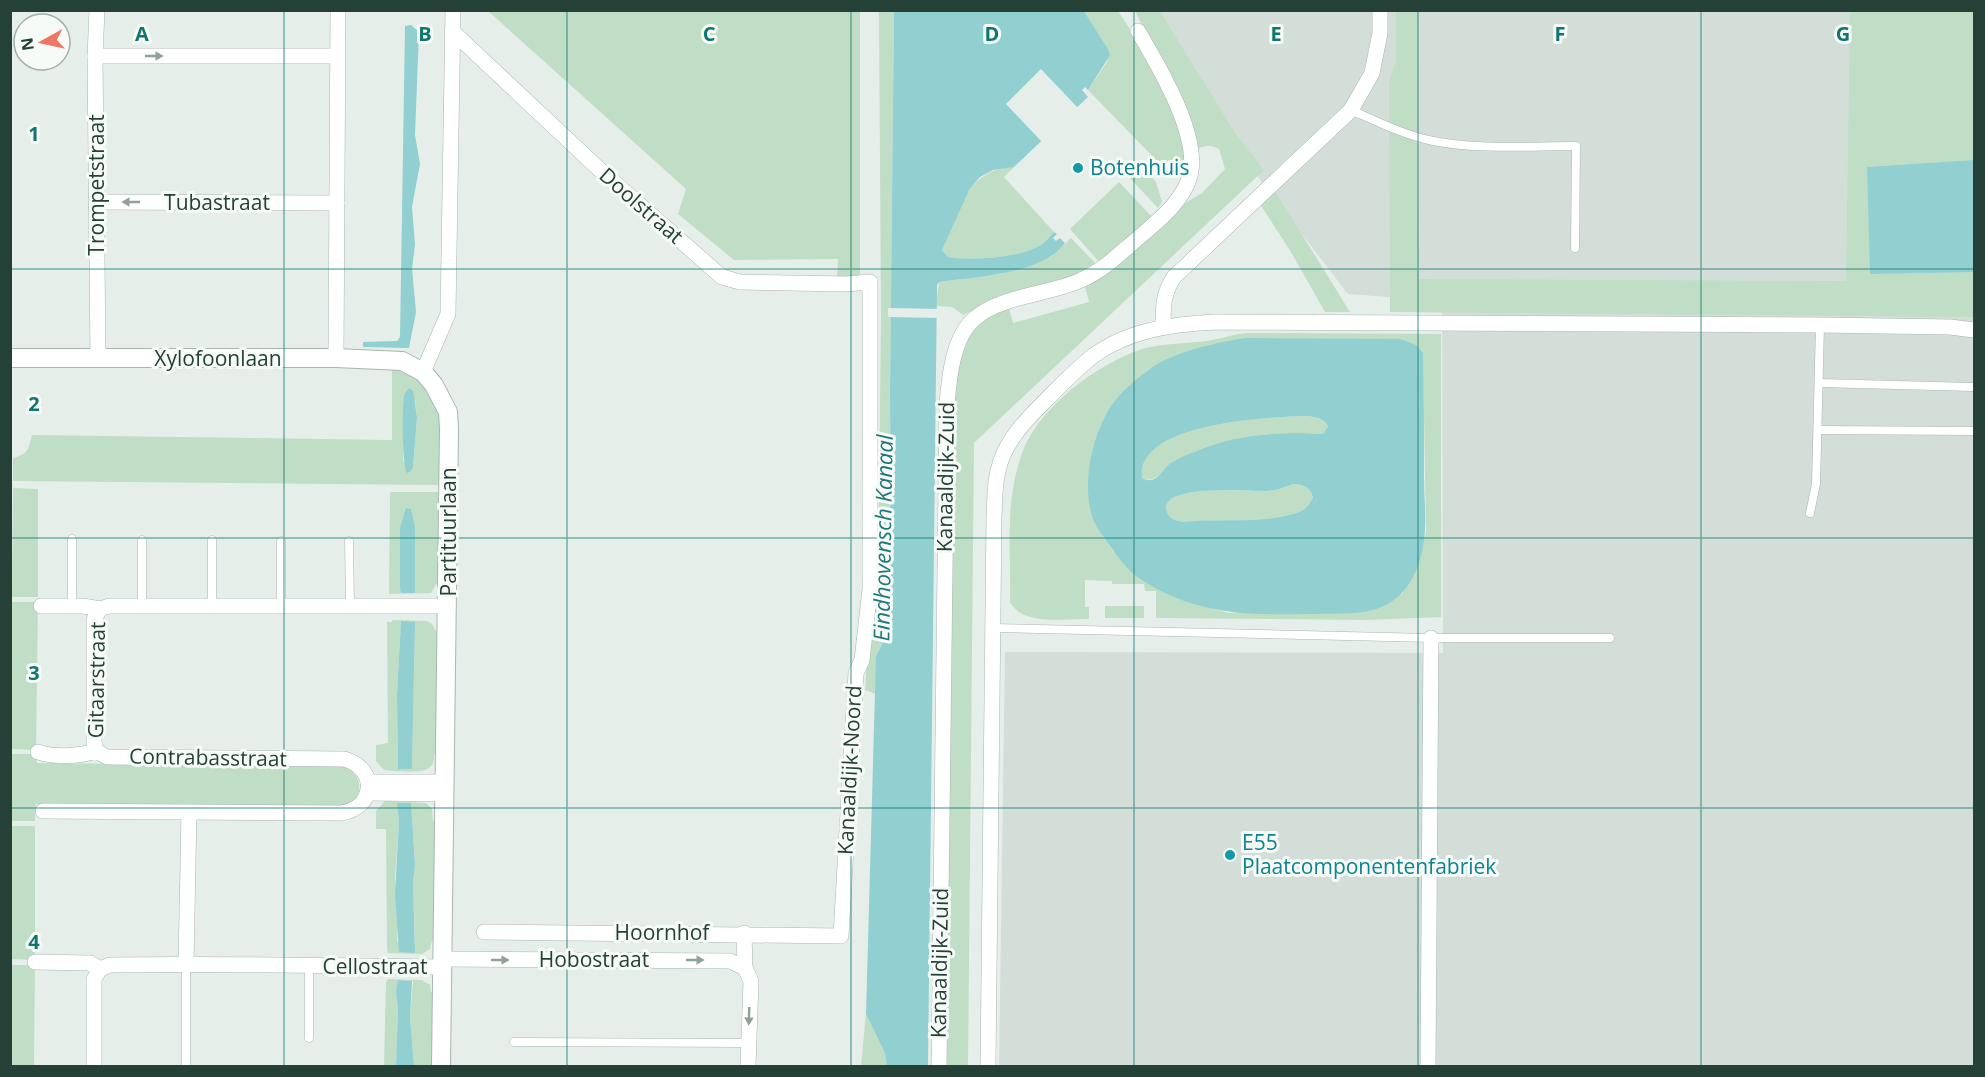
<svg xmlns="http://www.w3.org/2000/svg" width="1985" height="1077" font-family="'Open Sans',sans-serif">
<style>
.built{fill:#d4ded9}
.green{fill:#c0dec5;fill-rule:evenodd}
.water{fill:#91cfd1;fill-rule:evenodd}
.pier{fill:#e6eeea}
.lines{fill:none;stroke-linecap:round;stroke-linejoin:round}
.service-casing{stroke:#a8b6b0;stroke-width:9}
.minor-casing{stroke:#a8b6b0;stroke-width:16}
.tertiary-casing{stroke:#a8b6b0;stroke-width:20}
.service{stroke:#fff;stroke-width:8}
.minor{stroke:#fff;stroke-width:15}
.tertiary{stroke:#fff;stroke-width:18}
.oneway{fill:#92a09a}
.grid{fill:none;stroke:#0f766e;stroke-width:1.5;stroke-opacity:0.55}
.culture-dot{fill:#0f9aa8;stroke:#f7fbf8;stroke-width:2}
.labels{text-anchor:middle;stroke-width:6;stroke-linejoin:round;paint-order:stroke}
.culture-label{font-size:21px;fill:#0d838f;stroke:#f7fbf8;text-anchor:start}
.street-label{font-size:21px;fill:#254036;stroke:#f7fbf8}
.water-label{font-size:22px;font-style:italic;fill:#20777b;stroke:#f7fbf8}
.grid-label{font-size:20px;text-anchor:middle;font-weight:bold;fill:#0f766e;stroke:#f7fbf8;stroke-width:6;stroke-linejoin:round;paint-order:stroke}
</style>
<rect width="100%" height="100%" fill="#e6eeea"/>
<path class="built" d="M1152,11H1974V1066H999L1005,652L1443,653L1442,301L1348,294L1241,155Z"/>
<g class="green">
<path d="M894,10L890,388L891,616L887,634L876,656V694L865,690L867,662L878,589L881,316L879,11Z"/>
<path d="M488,11H860V280L837,278L838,259L734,260L678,214L686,189Z"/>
<path d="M1084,11H1118L1135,37L1165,93L1181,132L1185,166H1162L1088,90L1107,62L1108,49Z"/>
<path d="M1135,11H1160L1235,133L1264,170L974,443L968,1066H946L952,420C958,372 954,326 1009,308L1013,323L1089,302L1085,286L1171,217L1185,203L1202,193L1225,169L1219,149C1211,144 1204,146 1196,149L1159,58Z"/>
<path d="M1396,11H1418L1417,195L1419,279L1846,281L1850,11H1974V160L1867,167L1870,273L1974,272V317L1390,312L1389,82L1396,62Z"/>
<path d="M1139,163L1156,182L1162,202L1158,208L1127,175Z"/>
<path d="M1014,167L1004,177L1054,232C1050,236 1046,242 1041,245C1019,258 972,261 948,257L942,250C957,213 967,168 1014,167Z"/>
<path d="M1119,182L1152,217L1100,263L1070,229Z"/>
<path d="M1275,191L1350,312H1325L1291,252L1260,204Z"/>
<path d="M1071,238L1095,263L1096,267L1086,273L980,307L963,315L952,307L936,306L939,282L1000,274L1052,256Z"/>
<path d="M1246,333L1441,334V617L1367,620L1156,618V591H1145L1144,584H1112V581L1085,580V607H1089V619C1065,618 1024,627 1010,602C1011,563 1006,511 1016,474C1019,462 1023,447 1030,436C1053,398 1098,365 1139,350C1158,344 1177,344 1197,342C1214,341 1229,335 1246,333ZM1190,350L1423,353L1426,531L1420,561L1402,594L1229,613L1179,599L1159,589L1139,578L1114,552L1103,537L1089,480L1094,446L1101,425L1112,405L1127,389L1149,369Z"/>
<path d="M392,368L413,377L423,383L440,410L442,485L13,481V458C29,454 28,449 32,435L392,440ZM405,394L415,401L417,417L413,467L403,461Z"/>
<path d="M1306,416C1315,417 1323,417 1328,426L1324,433L1321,434C1270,430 1222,438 1176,461C1164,467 1157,485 1142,478C1134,422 1270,417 1306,416Z"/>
<path d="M1293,484C1303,484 1311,488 1313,499C1309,506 1304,511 1296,513C1263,524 1219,518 1184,522C1178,521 1171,520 1168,514C1151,482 1254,492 1266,491C1276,491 1284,487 1293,484Z"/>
<path d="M13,488L38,489V597H12Z"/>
<path d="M390,492H442L441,583L436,584L431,593L389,594ZM411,509L415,526V593L400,588Z"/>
<path d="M12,602H38L36,750L11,749Z"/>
<rect x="1105" y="606" width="39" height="12"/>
<path d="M392,620L427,621L432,624L436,631H441L439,754H434C434,759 434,765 429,768C422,774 394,771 384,770L376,761V745L388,743L387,622H392ZM401,621L415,625L412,769H398L397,694Z"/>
<path d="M11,754H36L37,763L342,766C357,772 363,782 357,798L343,807L36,804L35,821H11Z"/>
<path d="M385,801L426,803L432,809L433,821H438L437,940H432L430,949L422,954L388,953L387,949L386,829H376V811ZM398,803H411L415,864L413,884L415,944L397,941L398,921L395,879L399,820Z"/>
<path d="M11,826H35V960L11,959Z"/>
<path d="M11,965H35L34,1066H11Z"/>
<path d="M388,979L422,980L430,985L431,992H437L436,1066H414L410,1018L413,981L399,980L396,992L398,1008L396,1066H384L386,982Z"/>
<path d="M866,1014L885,1053L887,1066H861Z"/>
</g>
<g class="water">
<path d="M894,11H1084L1108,49L1110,55L1088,90L1085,87L1082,90L1088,97L1014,167L993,170L980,177L969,190L942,250L948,257C972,261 1019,258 1041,245C1046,242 1050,236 1054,232L1057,234L1053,238L1056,241L1060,238L1065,243C1061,248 1056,253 1051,256C1022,275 974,277 939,282L937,285L928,1066H887L885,1053L866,1014L876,656L887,634L891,616L890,388Z"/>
<path d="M411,25L419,32L415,135L420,164L412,207L415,245L412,269L416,312L409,348L363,347V342L397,341L400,337L405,26Z"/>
<path d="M1974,160V272L1870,274L1867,167Z"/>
<path d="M1245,338L1400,339L1416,345L1423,353C1424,393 1424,434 1424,475C1424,508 1430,542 1415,573C1393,618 1358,613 1314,614C1250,615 1197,616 1140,579C1128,571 1118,557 1110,546C1104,538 1097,528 1093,519C1081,484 1092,436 1111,406C1120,393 1134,381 1147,371C1171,352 1215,343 1245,338ZM1306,416C1315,417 1323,417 1328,426L1324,433L1321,434C1280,431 1234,435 1197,451C1188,454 1179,458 1171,463C1161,470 1157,486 1142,478C1135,422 1270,417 1306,416ZM1293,484C1303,484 1311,488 1313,498C1309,506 1304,511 1296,513C1264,524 1219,518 1184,522C1178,521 1171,520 1168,514C1151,482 1254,492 1266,491C1276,491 1284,487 1293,484Z"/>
<path d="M409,388L413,391L417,417L413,467L411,471L407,473C402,465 402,407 404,396C405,392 407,391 409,388Z"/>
<path d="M406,508L411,509L415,526V593H401L400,588V528Z"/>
<path d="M401,621L415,622V625L412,769H398L397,694Z"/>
<path d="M397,803H411L415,864L413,884L415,953L399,952L395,894L399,820Z"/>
<path d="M398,980L412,981L410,1018L414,1066H396L398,1008L396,992Z"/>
</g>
<g class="pier">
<path d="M1041,69L1078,108L1042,142L1006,104Z"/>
<path d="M888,308L939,309V318L888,317Z"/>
</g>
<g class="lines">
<g class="service-casing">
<g id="service">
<path d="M1351,110C1378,122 1404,135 1433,141C1480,150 1529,146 1576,146L1575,248"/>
<path d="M1819,383L1974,387"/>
<path d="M1818,430L1974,431"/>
<path d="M1810,513L1816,484L1820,325"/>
<path d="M281,541V606"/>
<path d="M349,541L350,606"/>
<path d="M72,606V539"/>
<path d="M142,606V540"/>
<path d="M212,606V540"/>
<path d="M993,628L1431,638H1610"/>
<path d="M309,967V1038"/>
<path d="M514,1042L748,1043"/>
<path d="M186,1066V963"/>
</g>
</g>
<g class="minor-casing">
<g id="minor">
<path d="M97,10L95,56L98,359"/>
<path d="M452,31L600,170L722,277L740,282L846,284L870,282V589L862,660L856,673L841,936L484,932"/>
<path d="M95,56H338"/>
<path d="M97,202L337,203"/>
<path d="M1163,327C1163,307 1163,293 1174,277L1351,110L1372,73L1380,33V10"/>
<path d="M336,358L338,10"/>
<path d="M423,372L448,314L453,10"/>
<path d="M41,606H83L100,609"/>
<path d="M96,751L94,742V620L100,609L109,606H448"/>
<path d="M38,752C55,758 79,756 96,751L107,757L344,759C378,768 376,808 341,813L43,811"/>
<path d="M368,782H444"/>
<path d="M367,793L444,794"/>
<path d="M744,933L745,968L751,981L748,1066"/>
<path d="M442,959L730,961L745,968"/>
<path d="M35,962L90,963L100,969"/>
<path d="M186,963L189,813"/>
<path d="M94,1066V979L100,969L110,965C220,963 331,966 442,967"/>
<path d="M939,1066L947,404C949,378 953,337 974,319C1001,295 1049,295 1081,280C1105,270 1123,250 1143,234C1161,218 1181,202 1189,179C1203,139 1158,65 1138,31"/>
<path d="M988,1066L994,517C995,502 994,486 998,471C1004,443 1023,423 1043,403C1059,387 1075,370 1093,356C1128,330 1173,324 1215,322L1820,325L1950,327L1974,330"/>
<path d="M1428,1066L1431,638"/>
</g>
</g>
<g class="tertiary-casing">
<path id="tertiary" d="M10,358H336L402,361L423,372L434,385L448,412L449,428L441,1066"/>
</g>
<use href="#service" class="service"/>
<use href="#minor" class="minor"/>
<use href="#tertiary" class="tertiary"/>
</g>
<defs><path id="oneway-solid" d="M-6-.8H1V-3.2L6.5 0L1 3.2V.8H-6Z" transform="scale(1.5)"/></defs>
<g class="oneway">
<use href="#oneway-solid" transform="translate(154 56)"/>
<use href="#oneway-solid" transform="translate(131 202) rotate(-180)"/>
<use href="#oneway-solid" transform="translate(500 960)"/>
<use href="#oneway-solid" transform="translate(695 960)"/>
<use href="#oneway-solid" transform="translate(749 1016) rotate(92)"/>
</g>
<path class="grid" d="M284,10V1066M567,10V1066M851,10V1066M1134,10V1066M1418,10V1066M1701,10V1066M10,269H1974M10,538H1974M10,808H1974"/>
<g class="culture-dot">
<circle cx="1078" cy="168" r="6"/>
<circle cx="1230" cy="855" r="6"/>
</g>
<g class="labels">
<g class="culture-label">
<text x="1090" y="175">Botenhuis</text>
<text x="1242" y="850">E55<tspan x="1242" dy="24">Plaatcomponentenfabriek</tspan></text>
</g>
<g class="street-label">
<text transform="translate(97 185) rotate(-90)" y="7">Trompetstraat</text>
<text x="217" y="210">Tubastraat</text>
<text transform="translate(641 206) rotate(41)" y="7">Doolstraat</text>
<text x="218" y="366">Xylofoonlaan</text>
<text transform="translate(946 477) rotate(-89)" y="7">Kanaaldijk-Zuid</text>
<text transform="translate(449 532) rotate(-90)" y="7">Partituurlaan</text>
<text transform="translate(97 680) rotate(-89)" y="7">Gitaarstraat</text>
<text transform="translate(208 758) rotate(1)" y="7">Contrabasstraat</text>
<text transform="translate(850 770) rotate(-87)" y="7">Kanaaldijk-Noord</text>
<text x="662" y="940">Hoornhof</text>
<text x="594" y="967">Hobostraat</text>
<text transform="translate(940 963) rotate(-89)" y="7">Kanaaldijk-Zuid</text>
<text x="375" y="974">Cellostraat</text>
</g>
<g class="water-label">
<text transform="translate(883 538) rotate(-89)" y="8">Eindhovensch Kanaal</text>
</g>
</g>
<g class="grid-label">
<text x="142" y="41">A</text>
<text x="425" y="41">B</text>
<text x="709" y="41">C</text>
<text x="992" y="41">D</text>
<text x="1276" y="41">E</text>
<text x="1560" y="41">F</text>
<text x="1843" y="41">G</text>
<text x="34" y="141">1</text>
<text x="34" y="411">2</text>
<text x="34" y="680">3</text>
<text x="34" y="949">4</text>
</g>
<rect width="1985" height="1077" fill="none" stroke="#254036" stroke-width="24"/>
<g transform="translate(42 42) rotate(262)"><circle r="28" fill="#f7fbf8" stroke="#a3b0aa" stroke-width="1.5"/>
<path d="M0-4.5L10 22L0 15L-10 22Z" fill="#ee7665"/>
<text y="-9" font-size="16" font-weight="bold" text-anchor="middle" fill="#254036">N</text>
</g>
</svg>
